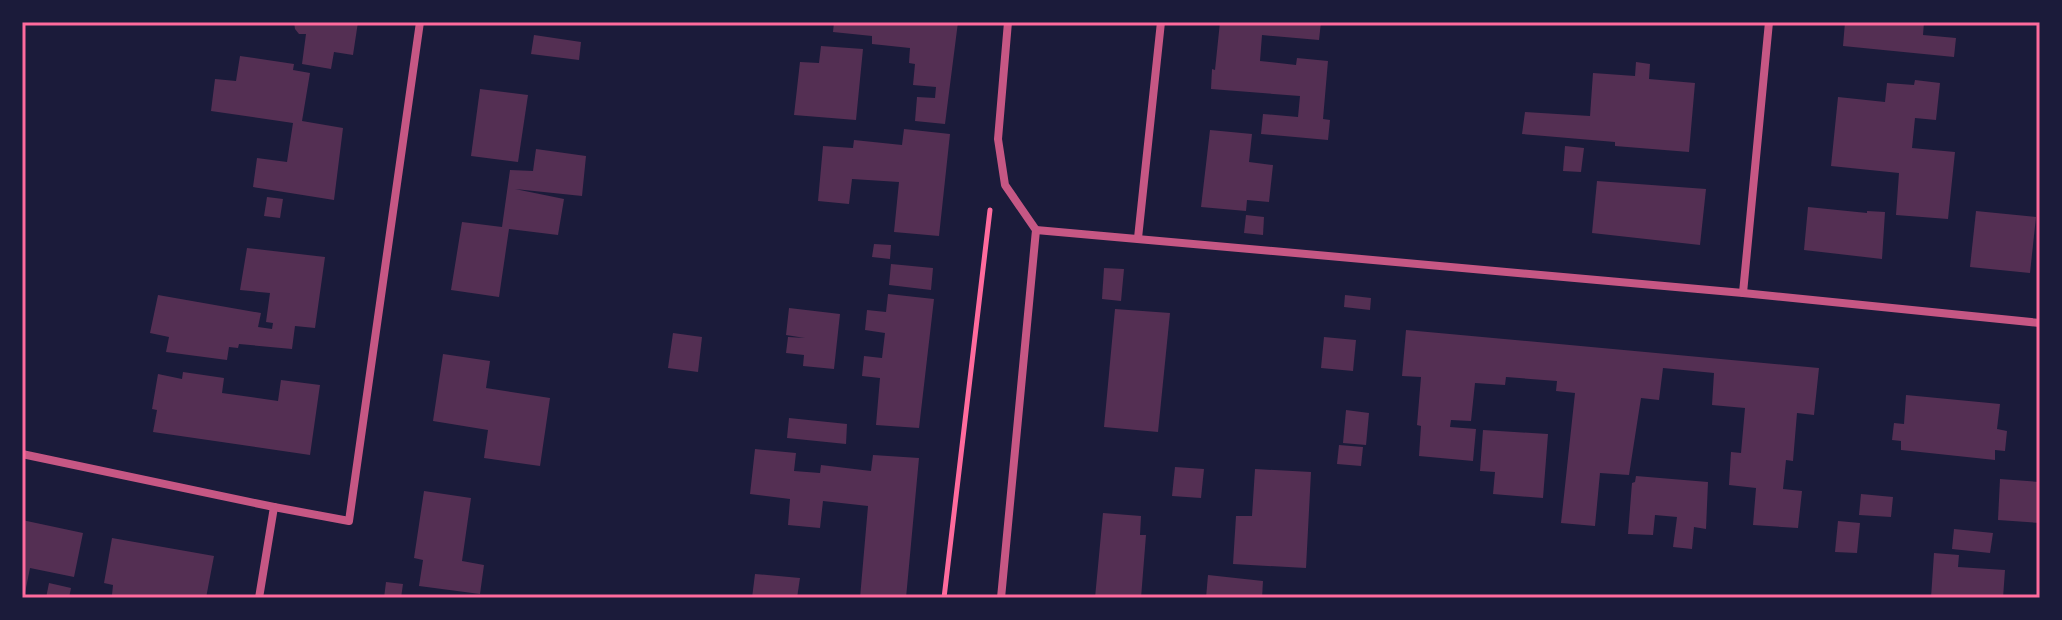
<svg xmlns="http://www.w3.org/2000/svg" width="2062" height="620" font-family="'Public Sans',sans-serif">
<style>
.building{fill:#542f53}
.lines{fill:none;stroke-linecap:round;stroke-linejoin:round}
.path{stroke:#ff6b9d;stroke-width:5}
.minor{stroke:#c65784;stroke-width:8}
.neatline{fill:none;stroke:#ff6b9d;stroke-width:3}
</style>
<rect width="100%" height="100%" fill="#1b1b3a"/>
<g class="building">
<path d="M294,22H358L353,55L334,52L331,69L302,64L306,34H299L295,29Z"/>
<path d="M834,22H958L945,124L915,121L917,97L935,98L936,87L913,85L915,64L909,63L910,48L872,44V36L833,32Z"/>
<path d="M1220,22H1321L1319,40L1262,35L1260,61L1296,65L1297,58L1328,61L1323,119L1330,120L1328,140L1261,134L1263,114L1298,117L1300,96L1211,89L1212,69L1215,70Z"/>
<path d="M1845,22H1924L1923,35L1956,38L1954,57L1843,46Z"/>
<path d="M534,35L581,42L579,60L531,54Z"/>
<path d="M821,46L863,49L856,120L794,115L800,62L819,63Z"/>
<path d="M240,56L294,64L293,70L310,73L302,121L343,128L334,200L253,187L257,158L287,162L293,123L211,111L215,79L236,81Z"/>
<path d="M1636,62L1650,64L1649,79L1695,83L1689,152L1615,146V142L1522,134L1525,112L1590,116L1593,73L1635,76Z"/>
<path d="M1915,80L1940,83L1936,120L1915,118L1912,148L1955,152L1948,219L1896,215L1899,173L1831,166L1838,97L1885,102L1887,83L1914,85Z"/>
<path d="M480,89L528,95L518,162L471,156Z"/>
<path d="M904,129L950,134L939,236L894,232L899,182L852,179L849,204L818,201L823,146L853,148L854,140L902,145Z"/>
<path d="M1210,130L1252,134L1249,162L1273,165L1269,202L1247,200L1246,211L1201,207Z"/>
<path d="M1565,146L1584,148L1581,172L1563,171Z"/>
<path d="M536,149L586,156L582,196L515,189L564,199L558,235L509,229L499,297L451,290L462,222L502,227L510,170L533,171Z"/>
<path d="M1597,181L1706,189L1700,245L1592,233Z"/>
<path d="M267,197L283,199L280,218L264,216Z"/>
<path d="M1808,207L1867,213V211L1885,212L1882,259L1804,250Z"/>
<path d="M1976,211L2036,217L2030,273L1970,267Z"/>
<path d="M1246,215L1264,217L1263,235L1244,233Z"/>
<path d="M874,244L891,245L890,259L872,257Z"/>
<path d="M247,248L325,257L315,328L295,326L292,349L239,344L238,348L229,347L227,360L166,352L169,337L150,333L158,295L261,313L258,327L272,329L273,323L266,322L270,293L240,290Z"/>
<path d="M891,264L933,268L931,290L889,285Z"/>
<path d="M1104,268L1124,269L1121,301L1102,299Z"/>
<path d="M888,294L934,299L919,428L876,425L880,378L862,376L864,356L882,358L885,333L865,330L867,310L886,312Z"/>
<path d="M1345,295L1371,298L1370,310L1344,307Z"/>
<path d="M789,308L840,314L834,369L803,366L804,355L786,353L788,337L805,338L786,335Z"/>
<path d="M1115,309L1170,313L1158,432L1104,427Z"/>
<path d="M1406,330L1819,368L1814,415L1797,413L1793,461L1786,460L1783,489L1802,491L1798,528L1753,525L1756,488L1729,485L1731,452L1741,453L1745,408L1712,405L1714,373L1663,368L1659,400L1641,398L1629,475L1600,473L1595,526L1561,523L1575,393L1556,391L1557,381L1506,377L1505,385L1475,383L1471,421L1451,420L1450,427L1476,429L1473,461L1419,456L1421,426L1417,425L1421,377L1402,376Z"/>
<path d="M673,333L702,337L698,372L668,368Z"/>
<path d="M1324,337L1356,340L1353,371L1321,368Z"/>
<path d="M443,354L490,361L486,388L550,398L540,466L484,458L488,430L433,421Z"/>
<path d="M183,372L224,378L222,393L278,401L281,380L320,385L310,455L153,432L157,410L152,409L158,374L182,379Z"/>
<path d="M1906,395L2000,404L1997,429L2007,431L2005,451L1995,450V460L1901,450V441L1892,440L1894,423L1904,424Z"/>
<path d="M1346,410L1369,413L1366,445L1343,443Z"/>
<path d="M789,418L847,424L846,444L787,438Z"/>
<path d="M1483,430L1548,434L1543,498L1493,494L1495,472L1480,471Z"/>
<path d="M1339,445L1363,447L1361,466L1337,464Z"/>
<path d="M755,449L796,453L794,471L820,473L821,465L871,471L873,455L919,458L906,598H860L868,506L823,501L820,528L788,525L790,499L750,494Z"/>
<path d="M1175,467L1204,469L1201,498L1172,496Z"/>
<path d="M1255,469L1311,472L1306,568L1233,564L1236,516H1252Z"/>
<path d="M1636,476L1708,482L1706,529L1694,527L1692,549L1673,547L1677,517L1655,515L1653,535L1628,534L1632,483L1635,482Z"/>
<path d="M2000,479L2040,482V523L1998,520Z"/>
<path d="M424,491L471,498L462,561L484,565L480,594L419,586L423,560L414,558Z"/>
<path d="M1861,494L1893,497L1891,517L1859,515Z"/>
<path d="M1103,513L1141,516L1140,535H1146L1141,598H1095Z"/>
<path d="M22,520L83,533L74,577L30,568L24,598Z"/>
<path d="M1838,521L1860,523L1857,553L1835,552Z"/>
<path d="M1954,529L1993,533L1990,553L1952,549Z"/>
<path d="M112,538L214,556L206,598H124L112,595L113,585L104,583Z"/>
<path d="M1934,553L1959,555L1958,567L2005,570L2003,598H1931Z"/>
<path d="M755,574L800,578L797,598H752Z"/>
<path d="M1208,575L1263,581L1262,598H1206Z"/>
<path d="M386,582L403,584L401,598H384Z"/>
<path d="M49,583L71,588L69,598H46Z"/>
</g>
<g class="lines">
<path class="path" d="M944,598L990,210"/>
<g class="minor">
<path d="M1036,230L1743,293L2040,323"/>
<path d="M1138,238L1161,22"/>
<path d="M1743,293L1769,22"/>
<path d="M22,454L274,507"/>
<path d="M259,598L274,507L349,521L420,22"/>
<path d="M1001,598L1036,230L1005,185L998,139L1008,22"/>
</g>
</g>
<rect width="2062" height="620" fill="none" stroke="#1b1b3a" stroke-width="48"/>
<rect x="24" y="24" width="2014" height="572" class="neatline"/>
</svg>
